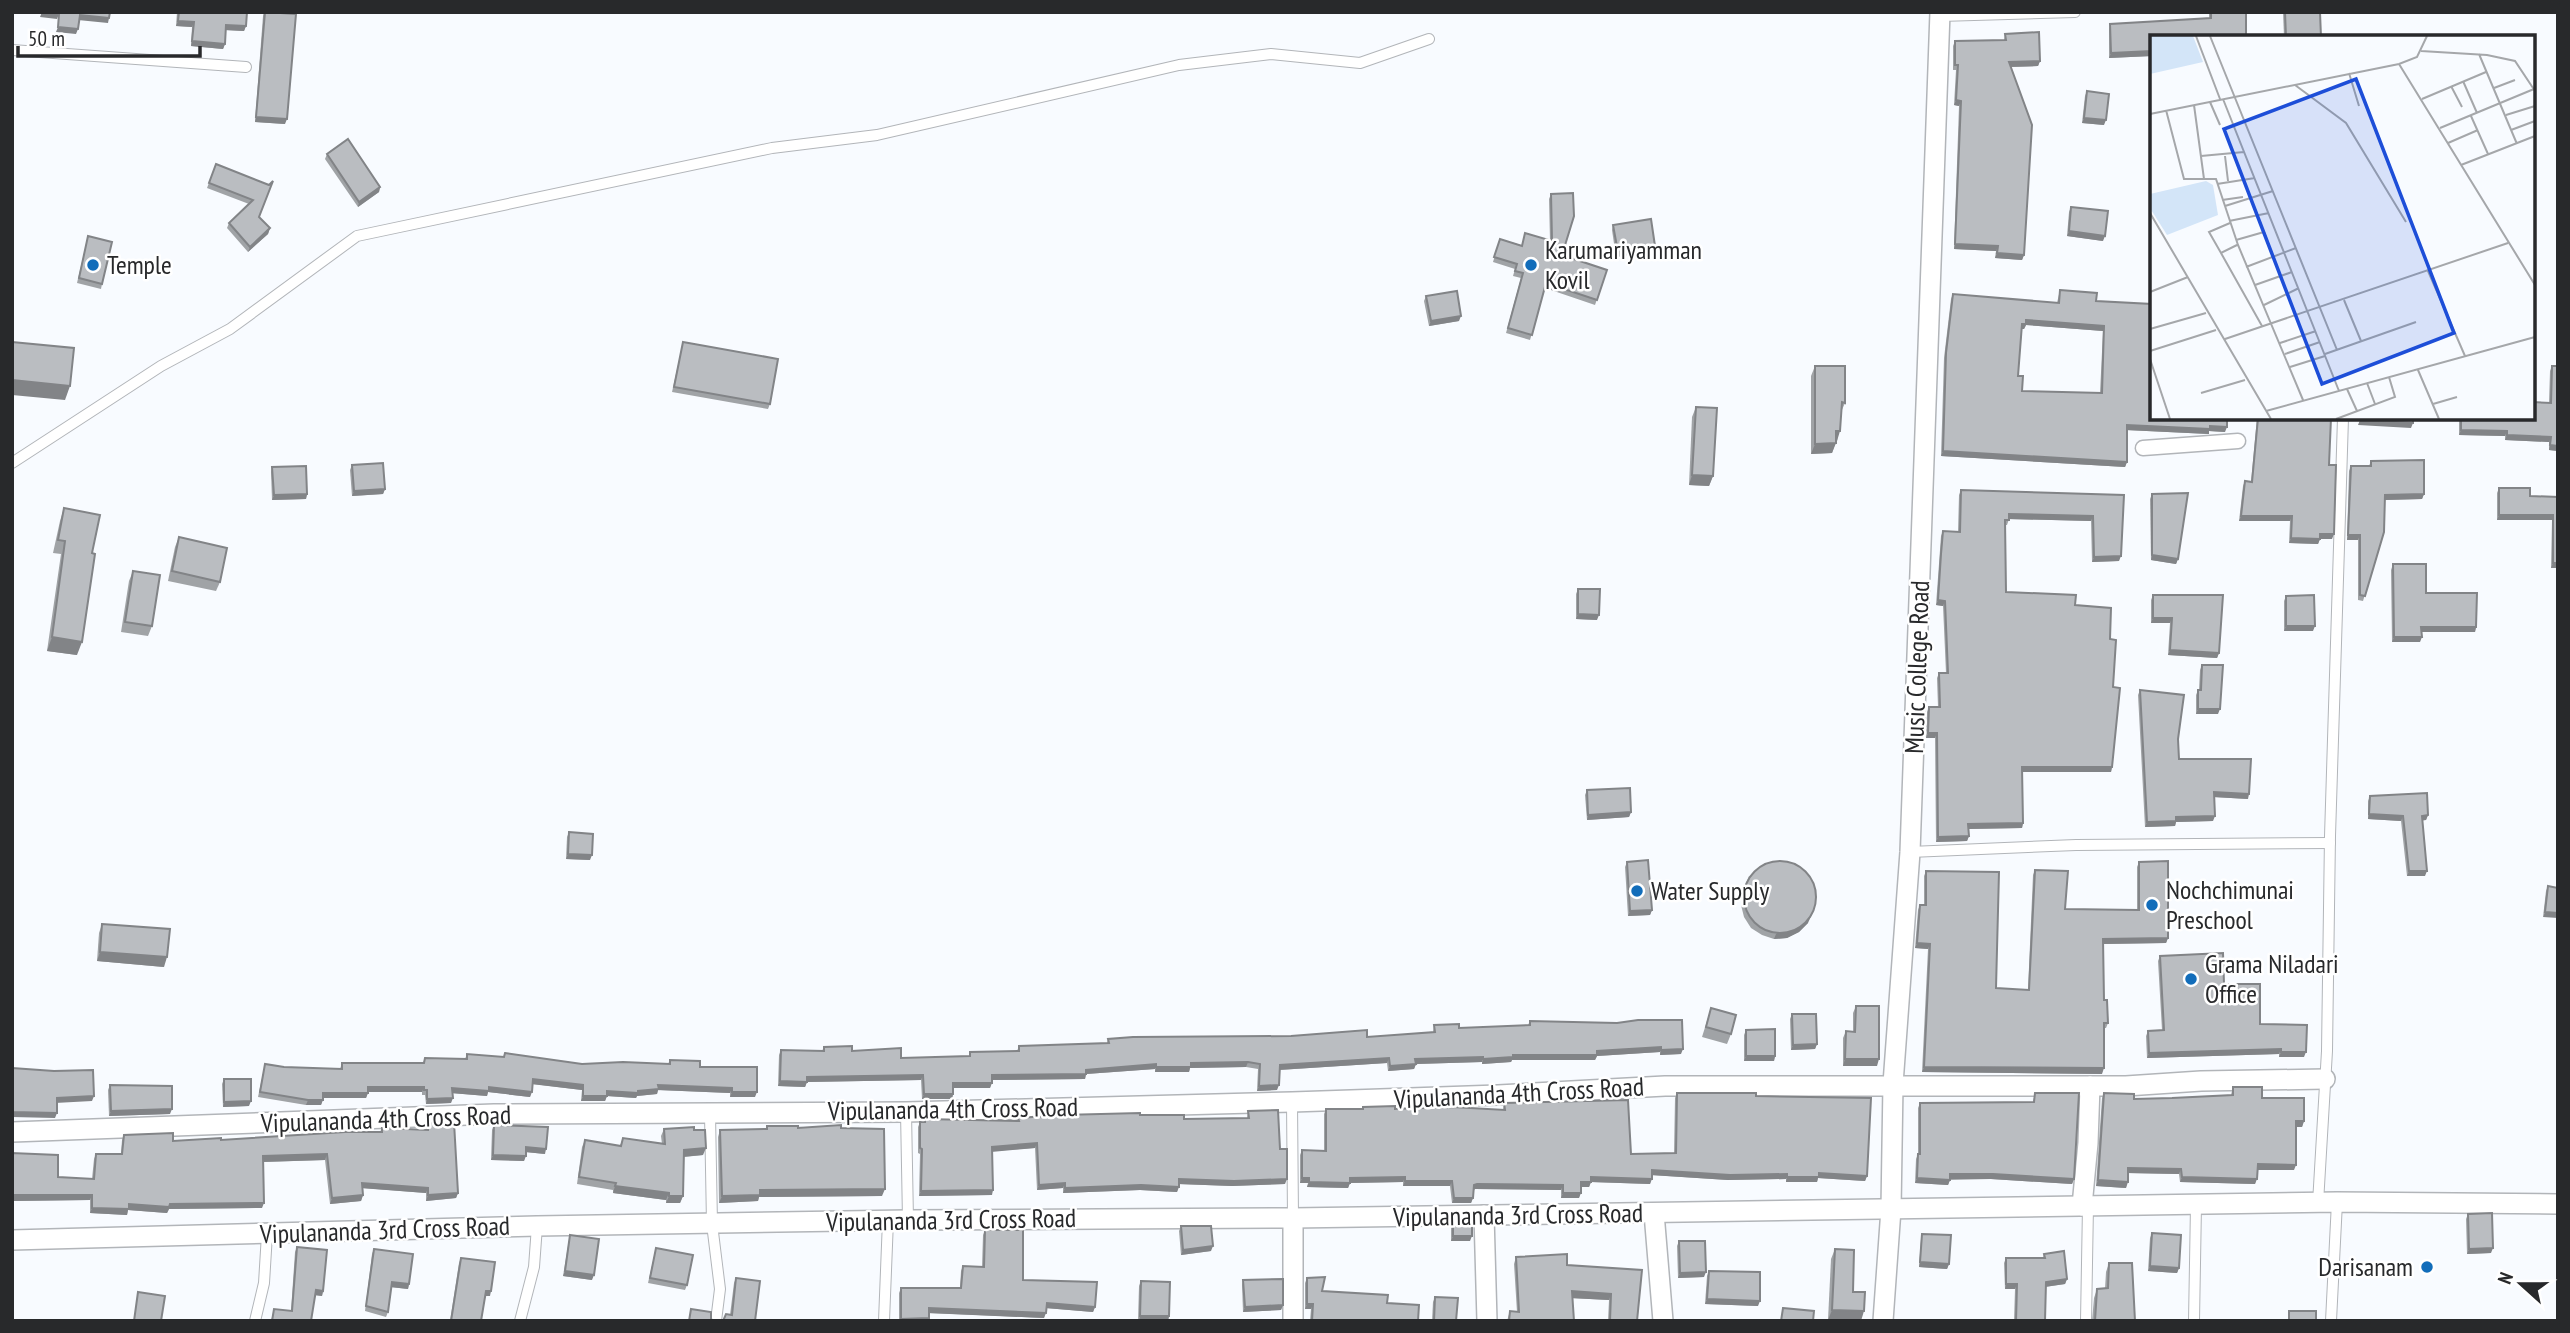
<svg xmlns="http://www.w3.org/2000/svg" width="2570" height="1333" font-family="'PT Sans Narrow',sans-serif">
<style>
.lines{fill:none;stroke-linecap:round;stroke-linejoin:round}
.service-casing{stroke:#b2b5b9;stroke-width:12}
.pedestrian-casing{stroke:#b2b5b9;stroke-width:17}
.minor-casing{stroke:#b2b5b9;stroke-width:22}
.service{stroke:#fff;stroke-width:10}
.pedestrian{stroke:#fff;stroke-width:14}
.minor{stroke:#fff;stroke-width:19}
.wall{fill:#a0a3a6;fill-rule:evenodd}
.shaded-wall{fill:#828487}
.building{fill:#babdc1;stroke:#828487;stroke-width:2;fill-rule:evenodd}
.poi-dot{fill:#126dba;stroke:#fff;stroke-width:2.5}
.labels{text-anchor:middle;stroke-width:5;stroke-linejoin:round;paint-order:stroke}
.poi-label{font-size:26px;fill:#28292b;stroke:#fff;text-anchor:start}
.street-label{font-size:26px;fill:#28292b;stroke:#fff}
.inset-road{fill:none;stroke:#a5a7aa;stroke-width:2}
.view{fill:#1d4ed8;fill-opacity:0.15;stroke:#1d4ed8;stroke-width:3.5}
.inset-edge{fill:none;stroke:#28292b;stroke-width:3.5}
</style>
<rect width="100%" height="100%" fill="#f8fbff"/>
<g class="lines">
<g class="service-casing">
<g id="service">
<path d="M1940,16L2075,12"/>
<path d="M12,50L246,67"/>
<path d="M12,463L161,366L230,329L357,236L772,148L877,135L1179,65L1271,54L1360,63L1429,39"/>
<path d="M1910,852L2076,845L2330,843"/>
<path d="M1292,1102L1293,1218"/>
<path d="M906,1112L908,1220"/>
<path d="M710,1114L712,1224L720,1289L716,1321"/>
<path d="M2318,1203L2327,1051L2330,836L2343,418"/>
<path d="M255,1321L264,1283L267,1234"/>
<path d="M520,1321L534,1267L537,1226"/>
<path d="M884,1321L888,1220"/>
<path d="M2086,1321L2088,1206"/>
<path d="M2194,1321L2196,1205"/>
<path d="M2331,1321L2337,1202"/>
</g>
</g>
<g class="pedestrian-casing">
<path id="pedestrian" d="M2143,448L2238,441"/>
</g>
<g class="minor-casing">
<g id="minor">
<path d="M12,1132L494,1114L906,1112L1292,1102L1498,1095L1665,1086H2126L2201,1081L2325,1079"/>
<path d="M2082,1206L2088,1143L2090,1086"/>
<path d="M1654,1213L1663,1321"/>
<path d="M1484,1215L1487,1321"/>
<path d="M1293,1218V1321"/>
<path d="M12,1240L537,1226L908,1220L1293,1218L2337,1202L2558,1204"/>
<path d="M1883,1321L1891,1209L1893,1084L1910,852L1940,12"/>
</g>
</g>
<use href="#service" class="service"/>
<use href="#pedestrian" class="pedestrian"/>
<use href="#minor" class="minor"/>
</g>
<g class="wall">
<path d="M177,12H247L246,26L244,31L226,30L225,44L223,49L191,46L192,27L176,26Z"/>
<path d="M264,12L285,124L255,122L263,16Z"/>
<path d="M2209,12H2246L2152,37V56L2109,58V29L2110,24L2209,18Z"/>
<path d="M2283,12H2320L2321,37H2284Z"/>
<path d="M2005,34L2040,61L2038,66L2011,67L2024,255L2022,260L1995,258L1996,251L1954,249L1959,106L1954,105L1956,70H1953V46L1955,41L2004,40Z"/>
<path d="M2087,91L2104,125L2082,123L2085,96Z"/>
<path d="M327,154L380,187L379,192L358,207L325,159Z"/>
<path d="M216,164L269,185L259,217L270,228L268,234L248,252L227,228L229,223L249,204L207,188Z"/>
<path d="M1551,194L1562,255L1607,270L1595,305L1545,288L1530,340L1506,333L1521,278L1513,276L1515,269L1493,262L1500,239L1521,245L1550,241L1549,199Z"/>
<path d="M2071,207L2103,241L2067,236L2069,212Z"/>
<path d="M1613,225L1653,251L1616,257L1612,230Z"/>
<path d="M88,236L102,284L101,289L77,283Z"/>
<path d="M2060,290L2096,301L2225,432L2209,431V434L2127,430V462L2125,467L1941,456L1944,358L1951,299L1953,294L2057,303ZM2026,325L2103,331L2100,393L2022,391L2018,376L2022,329H2024Z"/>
<path d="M1426,296L1459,321L1429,326L1424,301Z"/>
<path d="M683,342L770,404L768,409L672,392Z"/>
<path d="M1815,366L1845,403L1841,412L1837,441H1836L1832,453L1811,454V376Z"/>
<path d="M2552,366L2558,451L2549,450V442L2505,440V436L2459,435V418H2533L2549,403L2550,371Z"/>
<path d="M1696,407L1713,476L1709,486L1689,485L1692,417Z"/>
<path d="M2257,418H2331L2329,465L2332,539H2320L2318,544L2289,543L2290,521H2239L2243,486L2245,481L2251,482Z"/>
<path d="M2371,461L2424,494L2422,499L2385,500L2384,532L2363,601L2358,600V540H2347L2349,471L2351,466H2369Z"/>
<path d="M352,465L385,489L383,494L352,496L350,470Z"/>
<path d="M272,467L307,494L306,499L272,500L271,472Z"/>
<path d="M2499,488L2530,496L2558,497V568H2551L2552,520H2497V493Z"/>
<path d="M1961,490L2124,495L2119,561L2092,562L2091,521L2009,519L2007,525H2005L2006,592L2075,605L2110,639L2113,687L2112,767L2111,772H2022L2023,823L2022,828L1969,829V836L1967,841L1936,842L1935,738H1926L1927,712L1929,707H1938L1937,678L1939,673H1946L1943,606L1936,605L1941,536L1943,531L1958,532L1959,495Z"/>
<path d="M2152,494L2178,559L2176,564L2151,560L2150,499Z"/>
<path d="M64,508L77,655L47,651L61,554L53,553L60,521Z"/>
<path d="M179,537L220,582L216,591L168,581L175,547Z"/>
<path d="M2393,564L2426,593L2476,627L2475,632H2421L2420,642H2392L2391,570Z"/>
<path d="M133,571L152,626L148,636L121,632L129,581Z"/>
<path d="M1578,589L1597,620L1576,619V594Z"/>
<path d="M2153,595L2219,653L2217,658L2168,655L2170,623H2151V600Z"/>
<path d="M2286,596L2313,631H2284V601Z"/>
<path d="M2202,665L2218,714H2196V695L2198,690H2199L2200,670Z"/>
<path d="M2140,690L2178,739L2179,759L2248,799L2214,797L2213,821L2176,822L2175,826L2145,827L2138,695Z"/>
<path d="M1587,790L1631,812L1629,817L1587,820L1585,795Z"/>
<path d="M2370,796L2428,815L2426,820H2422L2425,876H2407L2401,821L2368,819V801Z"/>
<path d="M569,832L590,860L566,859L567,837Z"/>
<path d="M1627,862L1652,910L1650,915L1628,916L1625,867Z"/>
<path d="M2139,862L2168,938L2166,943L2104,944V1000L2108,1023L2106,1028H2104L2102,1074L1922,1072L1928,949L1915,948L1918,910L1920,905H1924V876L1926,871L1996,988L2028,990L2033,875L2035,870L2065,909L2137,910V867Z"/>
<path d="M1749,876L1808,923L1799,932L1787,938L1774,939L1762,935L1751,928L1744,917L1741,905L1742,892Z"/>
<path d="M2548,886L2558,888L2543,917L2546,891Z"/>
<path d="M102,924L164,967L97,961L99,933Z"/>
<path d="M2160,956L2224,984L2260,1024L2304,1057H2279V1054L2147,1058L2146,1036L2148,1031L2162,1030L2158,961Z"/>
<path d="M1856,1006L1877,1066H1843V1038L1846,1031L1853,1032V1013Z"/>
<path d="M1711,1008L1731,1034L1727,1044L1702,1037Z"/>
<path d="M1792,1014L1817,1044L1815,1049L1791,1050L1790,1019Z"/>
<path d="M1530,1021L1617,1023L1681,1054L1660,1055V1052L1597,1056L1595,1060H1512L1511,1062L1482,1064V1062L1416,1064L1414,1069L1388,1071L1387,1063L1279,1070L1277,1090L1257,1091L1258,1069L1246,1067L1190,1068L1189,1072H1155V1069L1086,1074L1085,1079L992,1080L990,1088H953V1094L952,1099H922L921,1080L807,1082L805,1087L778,1086L779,1055L781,1050L822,1051L824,1047L901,1058L969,1056L970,1052L1017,1051L1019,1046L1107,1043L1108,1039L1367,1037L1433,1032L1434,1025L1459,1028L1528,1025Z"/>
<path d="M1746,1030L1775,1056L1774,1061H1744V1035Z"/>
<path d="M505,1053L582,1064H668L670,1060L700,1067L755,1097H730V1093L658,1090L657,1094L637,1096L636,1098L607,1096L605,1101H581L582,1090L533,1084L530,1097L488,1092L487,1096L452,1093L451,1103L426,1104L425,1095H422V1092H368L366,1098H323L321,1105H306L258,1097L265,1064L284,1067L340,1069L342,1063H423L425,1058L465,1059L467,1054L504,1057Z"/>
<path d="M224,1079L249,1106L223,1107L222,1084Z"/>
<path d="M110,1085L170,1114L109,1116L108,1090Z"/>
<path d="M2233,1087L2262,1098L2304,1121L2302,1127H2296L2294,1170H2258L2255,1184L2180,1182L2179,1174L2128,1173L2126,1188L2096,1186L2102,1098L2104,1093L2134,1099L2172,1098L2231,1095Z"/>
<path d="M1677,1093L1756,1096L1867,1176L1865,1181L1818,1178L1817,1182H1786V1179L1728,1180L1652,1175L1650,1184L1591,1182L1589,1187H1581L1579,1198H1561V1190L1475,1189L1474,1190L1473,1198L1471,1203H1452L1450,1186H1403V1182L1350,1183L1348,1188L1307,1187L1308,1183H1300V1155L1302,1150L1324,1151V1114L1326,1109H1362L1363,1107L1395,1109L1503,1110L1504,1103L1631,1154L1674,1153L1675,1098Z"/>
<path d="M2035,1093L2074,1179L2072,1184L1991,1179L1950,1180L1948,1185L1915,1183L1916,1159L1918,1154V1108L1920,1103L2033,1102Z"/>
<path d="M1248,1111L1280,1149L1285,1184L1232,1186L1179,1184L1177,1192L1140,1190L1063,1193V1188L1037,1190L1035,1148L992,1151V1195L919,1196L920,1154L918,1153V1127L920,1122H924L925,1119L1018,1121V1118L1140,1115L1184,1119L1247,1118Z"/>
<path d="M428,1123L458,1193L456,1198L426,1201V1193L363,1188V1195L361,1201L330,1204L325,1160L263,1162L262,1208L169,1209L167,1213L128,1210L127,1215L90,1213V1200L12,1201V1153L58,1177L92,1179L94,1159L96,1154H121L122,1140L124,1135L173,1141L221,1140L380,1132L382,1128L426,1130Z"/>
<path d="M494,1125L545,1154L526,1152L524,1161L491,1160L492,1130Z"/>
<path d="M767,1126L841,1128L882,1196L759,1197L758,1201L719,1203L718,1137L720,1130L766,1129Z"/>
<path d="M664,1129L694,1130L703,1155L684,1157L683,1196L680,1203H666V1200L613,1193V1190L577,1184L582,1147L585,1140L620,1146L623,1138L662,1144L661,1136Z"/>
<path d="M2468,1214L2491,1253L2467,1254L2466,1219Z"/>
<path d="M1453,1223L1470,1241H1451V1228Z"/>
<path d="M1181,1226L1211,1251L1181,1255L1179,1231Z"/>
<path d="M985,1230L1023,1280L1095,1307L1093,1312L1046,1308L1044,1318L929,1313L928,1321H899V1293L901,1288H960L961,1271L963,1266L982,1267L983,1235Z"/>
<path d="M2152,1233L2179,1268L2177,1273L2148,1271L2150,1238Z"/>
<path d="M1922,1234L1949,1264L1947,1269L1919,1267L1921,1239Z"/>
<path d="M570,1235L592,1280L563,1276L569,1240Z"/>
<path d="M1679,1241L1704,1277L1678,1278L1677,1246Z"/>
<path d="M297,1247L323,1291L322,1296L315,1295L311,1321H271L274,1309L291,1311L295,1252Z"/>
<path d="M656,1248L687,1285L685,1290L648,1283Z"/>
<path d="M374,1249L409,1284L408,1289L391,1287L388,1312L386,1317L365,1311L372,1254Z"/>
<path d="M1835,1249L1853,1292L1828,1320L1831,1259Z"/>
<path d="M2044,1254L2067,1279L2065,1284L2045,1287V1321H2014L2015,1289H2005L2004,1263L2006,1258H2043Z"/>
<path d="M1516,1257L1567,1265L1642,1270L1637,1321H1608L1609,1300L1572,1298L1574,1321H1507L1510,1311L1517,1312L1514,1264Z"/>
<path d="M461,1258L490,1296H485L481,1321H450L459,1263Z"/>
<path d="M2109,1263L2135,1321H2092L2094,1298L2097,1289H2105L2106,1272Z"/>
<path d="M1709,1271L1758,1306L1705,1304L1707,1276Z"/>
<path d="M736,1278L755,1321L730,1315L734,1283Z"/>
<path d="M1307,1278L1322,1291L1387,1303L1418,1321H1310L1311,1309H1305V1283Z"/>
<path d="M1243,1280L1283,1305L1281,1310L1243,1312L1242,1285Z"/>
<path d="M1141,1281L1169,1316L1168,1321H1138L1139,1286Z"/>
<path d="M1435,1297L1456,1321H1432L1433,1302Z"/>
</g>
<g class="shaded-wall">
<path d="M42,12L59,14L57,19L40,17Z"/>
<path d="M80,15L109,18L108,23L78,20Z"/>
<path d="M178,21L194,22L192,27L176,26Z"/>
<path d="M226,25L246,26L244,31L224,30Z"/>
<path d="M58,27L78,29L76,34L56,32Z"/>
<path d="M192,41L225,44L223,49L191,46Z"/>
<path d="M2152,51V56L2109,58L2111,53Z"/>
<path d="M2040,61L2038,66L2007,67L2009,62Z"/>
<path d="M1956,100L1961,101L1959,106L1954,105Z"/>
<path d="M256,117L287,119L285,124L255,122Z"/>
<path d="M2084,118L2106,120L2104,125L2082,123Z"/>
<path d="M380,187L379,192L358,207L359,202Z"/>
<path d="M270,228L268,234L248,252L250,247Z"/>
<path d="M2069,231L2105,236L2103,241L2067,236Z"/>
<path d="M1955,244L1998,246L1996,251L1954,249Z"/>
<path d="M1655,246L1653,251L1616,257L1618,252Z"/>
<path d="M1997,253L2024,255L2022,260L1995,258Z"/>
<path d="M1461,316L1459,321L1429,326L1431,321Z"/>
<path d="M2026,320L2104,326L2103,331L2026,325L2024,329H2021L2022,324Z"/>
<path d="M12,380L70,386L65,400L12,395Z"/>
<path d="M2360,420L2413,423L2411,428L2358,425Z"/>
<path d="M2127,425L2210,426L2227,427L2225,432L2209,431V434L2125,430Z"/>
<path d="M2461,430L2507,431L2505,436L2459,435Z"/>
<path d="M1836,431H1840L1837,441H1832Z"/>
<path d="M2507,435L2551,437L2549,442L2505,440Z"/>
<path d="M1836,443L1832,453L1811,454L1815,444Z"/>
<path d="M2550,445L2558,446V451L2549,450Z"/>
<path d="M1943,451L2127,462L2125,467L1941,456Z"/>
<path d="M1692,475L1713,476L1709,486L1689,485Z"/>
<path d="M385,489L383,494L352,496L354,491Z"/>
<path d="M307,494L306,499L272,500L274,495Z"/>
<path d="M2424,494L2422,499L2384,500L2385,495Z"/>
<path d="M2009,514L2093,516L2091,521L2007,519Z"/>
<path d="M2499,515H2553L2552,520H2497Z"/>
<path d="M2241,516H2292L2290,521H2239Z"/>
<path d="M2320,534H2334L2332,539H2319Z"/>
<path d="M2348,535H2360L2358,540H2347Z"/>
<path d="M2291,538L2320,539L2318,544L2289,543Z"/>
<path d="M2152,555L2178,559L2176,564L2151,560Z"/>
<path d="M2121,556L2119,561L2092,562L2094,557Z"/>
<path d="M2553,563H2558V568H2551Z"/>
<path d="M1938,600L1945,601L1943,606L1936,605Z"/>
<path d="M1578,614L1599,615L1597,620L1576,619Z"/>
<path d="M2153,618H2172L2170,623H2151Z"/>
<path d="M2286,626H2315L2313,631H2284Z"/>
<path d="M2421,627H2476L2475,632H2420Z"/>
<path d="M52,637L82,642L77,655L47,651Z"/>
<path d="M2394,637H2422L2420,642H2392Z"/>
<path d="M2170,650L2219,653L2217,658L2168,655Z"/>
<path d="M2198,709H2220L2218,714H2196Z"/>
<path d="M1928,733H1937L1935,738H1926Z"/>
<path d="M2022,767H2112L2111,772H2021Z"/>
<path d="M2214,792L2249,794L2248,799L2213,797Z"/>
<path d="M1631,812L1629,817L1587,820L1588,815Z"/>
<path d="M2369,814L2403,816L2401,821L2368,819Z"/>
<path d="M2428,815L2426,820L2420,821L2422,816Z"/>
<path d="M2215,816L2213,821L2176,822L2175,826L2145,827L2147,822L2176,817Z"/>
<path d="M2023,823L2022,828L1967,829L1968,824Z"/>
<path d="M1969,836L1967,841L1936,842L1938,837Z"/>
<path d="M568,854L592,855L590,860L566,859Z"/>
<path d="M2409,871H2427L2425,876H2407Z"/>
<path d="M1815,907L1808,923L1799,932L1787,938L1774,939L1776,934Z"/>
<path d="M1652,910L1650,915L1628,916L1630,911Z"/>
<path d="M2545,912L2558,913V918L2543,917Z"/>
<path d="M2168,938L2166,943L2102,944L2103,939Z"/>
<path d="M1917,943L1930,944L1928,949L1915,948Z"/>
<path d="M100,952L167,957L164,967L97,961Z"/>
<path d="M1817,1044L1815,1049L1791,1050L1793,1045Z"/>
<path d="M1661,1047L1660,1052L1597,1056L1595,1060H1512L1511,1062L1482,1064L1483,1059L1513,1055Z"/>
<path d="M1683,1049L1681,1054L1660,1055L1661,1050Z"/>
<path d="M2281,1049L2279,1054L2147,1058L2149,1053Z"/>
<path d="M2281,1052H2306L2304,1057H2279Z"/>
<path d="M1746,1056H1775L1774,1061H1744Z"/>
<path d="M1483,1057L1482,1062L1416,1064L1414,1069L1388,1071L1390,1066L1415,1059Z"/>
<path d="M1389,1058L1387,1063L1278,1070L1280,1065Z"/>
<path d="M1845,1059H1879L1877,1066H1843Z"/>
<path d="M1248,1062L1246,1067L1190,1068L1189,1072H1155L1156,1067L1191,1063Z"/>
<path d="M1156,1064L1155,1069L1086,1074L1085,1079L990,1080L992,1075L1086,1070Z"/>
<path d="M1924,1067L2104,1068L2102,1074L1922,1072Z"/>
<path d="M923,1075L921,1080L807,1082L805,1087L778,1086L780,1081L807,1077Z"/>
<path d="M533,1079L583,1085L582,1090L531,1084Z"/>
<path d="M953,1083H992L990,1088H951Z"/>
<path d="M658,1085L732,1088L730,1093L658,1090L657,1094L637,1096L636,1098L607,1096L605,1101H581L583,1096L607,1091H638Z"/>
<path d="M1279,1085L1277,1090L1257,1091L1259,1086Z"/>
<path d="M368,1087H424L422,1092H366Z"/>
<path d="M489,1087L532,1092L530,1097L488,1092L487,1096L450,1093L452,1088Z"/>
<path d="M732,1092H757L755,1097H730Z"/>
<path d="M323,1093H368L366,1098H321Z"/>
<path d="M924,1094H953L952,1099H922Z"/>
<path d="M94,1096L92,1101L55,1103L57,1098Z"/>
<path d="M453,1098L451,1103L426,1104L427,1099Z"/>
<path d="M308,1100H323L321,1105H306Z"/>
<path d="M251,1101L249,1106L223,1107L224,1102Z"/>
<path d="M172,1109L170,1114L109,1116L111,1111Z"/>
<path d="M12,1112L57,1113L55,1118L12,1117Z"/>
<path d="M2296,1121H2304L2302,1127H2294Z"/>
<path d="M1037,1143L1035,1148L991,1152L992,1147Z"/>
<path d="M526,1147L546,1149L545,1154L525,1152Z"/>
<path d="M706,1148L703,1155L681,1157L684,1150Z"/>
<path d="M327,1154L325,1160L261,1162L263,1156Z"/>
<path d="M493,1155L526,1156L524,1161L491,1160Z"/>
<path d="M2258,1164L2296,1165L2294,1170H2256Z"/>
<path d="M2128,1168L2181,1169L2179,1174L2126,1173Z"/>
<path d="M1652,1170L1787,1174L1786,1179L1728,1180L1650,1175Z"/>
<path d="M1819,1173L1867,1176L1865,1181L1818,1178L1817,1182H1786L1787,1177Z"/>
<path d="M1950,1174H1993L2074,1179L2072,1184L1991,1179H1948Z"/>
<path d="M1405,1177L1403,1182L1348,1183L1350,1178Z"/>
<path d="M1591,1177L1652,1179L1650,1184L1591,1182L1589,1187H1580L1581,1182Z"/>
<path d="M2182,1177L2257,1179L2255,1184L2180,1182Z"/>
<path d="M1302,1178H1309L1308,1183H1300Z"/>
<path d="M1917,1178L1950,1180L1948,1185L1915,1183Z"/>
<path d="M1179,1179H1287L1285,1184L1232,1186L1178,1184Z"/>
<path d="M2098,1180L2128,1182L2126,1188L2096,1186Z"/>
<path d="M1405,1181H1452L1450,1186H1403Z"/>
<path d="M1309,1182L1350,1183L1348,1188L1307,1187Z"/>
<path d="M362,1183L428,1188L426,1193L360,1188Z"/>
<path d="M1065,1183L1063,1188L1037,1190L1039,1185Z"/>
<path d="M1477,1184L1563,1185L1561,1190L1475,1189L1472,1190L1474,1185Z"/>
<path d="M1141,1185L1179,1187L1177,1192L1140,1190L1063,1193L1065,1188Z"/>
<path d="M615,1186L669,1193L666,1200L613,1193Z"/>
<path d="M885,1189L882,1196L759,1197L758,1201L719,1203L722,1196L760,1190Z"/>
<path d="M993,1190L992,1195L919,1196L921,1191Z"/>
<path d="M458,1193L456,1198L426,1201L428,1195Z"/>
<path d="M1563,1193H1581L1579,1198H1561Z"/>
<path d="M12,1195H92L90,1200L12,1201Z"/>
<path d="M363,1195L361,1201L330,1204L332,1198Z"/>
<path d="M669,1196H683L680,1203H666Z"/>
<path d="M1454,1198H1473L1471,1203H1452Z"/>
<path d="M264,1203L262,1208L169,1209L167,1213L128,1210L127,1215L90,1213L92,1208L129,1204Z"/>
<path d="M1453,1236H1472L1470,1241H1451Z"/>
<path d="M1213,1246L1211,1251L1181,1255L1183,1250Z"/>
<path d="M2493,1248L2491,1253L2467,1254L2469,1249Z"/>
<path d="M1920,1262L1949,1264L1947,1269L1919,1267Z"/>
<path d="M2150,1266L2179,1268L2177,1273L2148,1271Z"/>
<path d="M565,1271L594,1275L592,1280L563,1276Z"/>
<path d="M1706,1272L1704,1277L1678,1278L1680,1273Z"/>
<path d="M2067,1279L2065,1284L2044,1287L2046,1282Z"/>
<path d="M392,1282L409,1284L408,1289L390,1287Z"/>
<path d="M2006,1284H2017L2015,1289H2005Z"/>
<path d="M316,1290L323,1291L322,1296L314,1295Z"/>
<path d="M486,1291H491L490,1296H484Z"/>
<path d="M1572,1291L1611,1294L1609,1300L1569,1298Z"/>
<path d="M1707,1299L1760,1301L1758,1306L1705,1304Z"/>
<path d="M1047,1303L1095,1307L1093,1312L1045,1308Z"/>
<path d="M1307,1304H1313L1311,1309H1305Z"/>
<path d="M1283,1305L1281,1310L1243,1312L1245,1307Z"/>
<path d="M929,1308L1046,1313L1044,1318L927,1313Z"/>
<path d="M1832,1310L1864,1311L1861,1321L1828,1320Z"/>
<path d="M1140,1316H1169L1168,1321H1139Z"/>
<path d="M929,1318L928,1321H900L901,1319Z"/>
</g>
<g class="building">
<path d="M44,12H110L109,18L80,15L78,29L58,27L59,14Z"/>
<path d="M179,12H247L246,26L226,25L225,44L192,41L194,22L178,21Z"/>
<path d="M265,12L296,14L287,119L256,117Z"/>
<path d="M2211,12H2246V37H2152V51L2111,53L2110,24L2211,18Z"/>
<path d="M2285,12H2320L2321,37H2300V36L2286,37Z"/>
<path d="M2039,32L2040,61L2009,62L2032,125L2024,255L1997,253L1998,246L1955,244L1961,101L1956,100L1958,65H1955V41L2006,40L2005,34Z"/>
<path d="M2087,91L2109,94L2106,120L2084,118Z"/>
<path d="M348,139L380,187L359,202L327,154Z"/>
<path d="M216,164L269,185L273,181L259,217L270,228L250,247L229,223L253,200L209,183Z"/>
<path d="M1573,193L1574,216L1562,255L1607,270L1597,300L1546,283L1532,335L1508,328L1523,273L1515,271L1517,264L1494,257L1500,239L1522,246L1525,233L1552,241L1551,194Z"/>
<path d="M2071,207L2108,211L2105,236L2069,231Z"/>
<path d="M1651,219L1655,246L1618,252L1613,225Z"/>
<path d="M88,236L112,242L102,284L79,278Z"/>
<path d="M2060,290L2097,293L2096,301L2152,304V418H2227V427L2210,426V429L2127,425V462L1943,451L1946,353L1953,294L2059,303ZM2026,320L2104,326L2102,393L2022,391L2023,376H2018L2022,324H2026Z"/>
<path d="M1457,291L1461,316L1431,321L1426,296Z"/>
<path d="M12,342L74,348L70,386L12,380Z"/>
<path d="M683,342L778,359L770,404L674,387Z"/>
<path d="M1815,366H1845V403L1842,402L1840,431H1836V443L1815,444Z"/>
<path d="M2552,366H2558V446L2550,445L2551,437L2507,435V431L2461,430V418H2533V402L2551,403Z"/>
<path d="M1696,407L1717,408L1713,476L1692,475Z"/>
<path d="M2258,418H2331L2329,465H2336L2334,534H2320V539L2291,538L2292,516H2241L2245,481L2252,482Z"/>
<path d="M2360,418H2413V423L2360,420Z"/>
<path d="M2424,460V494L2385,495L2384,532L2365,596L2360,595V535H2348L2351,466H2371V461Z"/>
<path d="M383,463L385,489L354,491L352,465Z"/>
<path d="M306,466L307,494L274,495L272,467Z"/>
<path d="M2499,488H2530V496L2558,497V563H2553V515H2499Z"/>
<path d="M1961,490L2124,495L2121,556L2094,557L2093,516L2009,514V520H2005L2006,592L2076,595L2075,605L2111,608L2110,639L2116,640L2113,687L2120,688L2112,767H2022L2023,823L1968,824L1969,836L1938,837L1937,733H1928L1929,707H1940L1939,673H1948L1945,601L1938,600L1941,554L1943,531L1960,532Z"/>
<path d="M2188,493L2178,559L2152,555V494Z"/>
<path d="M64,508L100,515L92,553L95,554L82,642L52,637L65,541L58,540Z"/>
<path d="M179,537L227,548L220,582L172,571Z"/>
<path d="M2393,564H2426V593H2477L2476,627H2421L2422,637H2394Z"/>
<path d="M133,571L160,575L152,626L125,622Z"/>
<path d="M1578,589H1600L1599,615L1578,614Z"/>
<path d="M2153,595H2223L2219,653L2170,650L2172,618H2153Z"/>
<path d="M2314,595L2315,626H2286V596Z"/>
<path d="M2202,665H2223L2220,709H2198V690H2201Z"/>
<path d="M2140,690L2184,695L2178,739L2179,759H2251L2249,794L2214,792L2215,816L2176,817V821L2147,822Z"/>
<path d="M1630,788L1631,812L1588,815L1587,790Z"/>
<path d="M2427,793L2428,815L2422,816L2427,871H2409L2403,816L2369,814L2370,796Z"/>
<path d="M569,832L593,834L592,855L568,854Z"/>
<path d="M1648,860L1652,910L1630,911L1627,862Z"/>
<circle cx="1780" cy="897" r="36"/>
<path d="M2168,861V938L2103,939L2104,1000H2107L2108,1023H2104V1068L1924,1067L1930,944L1917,943L1920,905H1926V871L1999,872L1996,988L2029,990L2035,870L2068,871L2065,909L2139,910V862Z"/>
<path d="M2548,886L2558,888V913L2545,912Z"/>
<path d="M102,924L170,929L167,957L100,952Z"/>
<path d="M2223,953L2224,984H2260V1024L2307,1025L2306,1052H2281V1049L2149,1053L2148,1031L2164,1030L2160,956Z"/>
<path d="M1856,1006H1879V1059H1845L1846,1031L1855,1032Z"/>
<path d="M1711,1008L1736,1015L1731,1034L1706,1027Z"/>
<path d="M1792,1014H1816L1817,1044L1793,1045Z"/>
<path d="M1638,1020H1682L1683,1049L1661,1050V1047L1597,1051V1055H1513V1057L1483,1059V1057L1415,1059L1416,1064L1390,1066L1389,1058L1280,1065L1279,1085L1259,1086L1260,1064L1248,1062L1191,1063V1067H1156V1064L1086,1070V1074L992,1075V1083H953V1094H924L923,1075L807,1077V1082L780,1081L781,1050L824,1051V1047L852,1046V1051L901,1048V1058L970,1056V1052L1019,1051V1046L1109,1043L1108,1039L1133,1037L1291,1036L1367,1030V1037L1435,1032L1434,1025L1459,1024V1028L1530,1025V1021L1617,1023Z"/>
<path d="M1775,1029V1056H1746V1030Z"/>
<path d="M505,1053L582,1064L623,1062L670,1064V1060L700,1061V1067H757V1092H732V1088L658,1085L659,1089L638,1091V1093L607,1091V1096H583V1085L533,1079L532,1092L489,1087V1091L452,1088L453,1098L427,1099V1090H424V1087H368V1093H323V1100H308L260,1092L265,1064L284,1067L342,1069V1063H424L425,1058L467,1059V1054L504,1057Z"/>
<path d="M12,1068L54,1071L93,1070L94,1096L57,1098V1113L12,1112Z"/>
<path d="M224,1079H251V1101L224,1102Z"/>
<path d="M110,1085L172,1086V1109L111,1111Z"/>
<path d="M2233,1087H2262V1098H2304V1121H2296V1165L2258,1164L2257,1179L2182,1177L2181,1169L2128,1168V1182L2098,1180L2104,1093L2134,1094V1099L2172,1098L2233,1095Z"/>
<path d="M1677,1093H1756V1096L1871,1098L1867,1176L1819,1173V1177H1787V1174L1730,1175L1652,1170V1179L1591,1177V1182H1581V1193H1563V1185L1477,1184L1474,1185L1473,1198H1454L1452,1181H1405V1177L1350,1178V1183L1309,1182V1178H1302V1150L1326,1151V1109H1363V1107L1395,1106V1109L1452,1107L1505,1110L1504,1103L1628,1100L1631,1154L1676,1153Z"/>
<path d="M2035,1093H2079L2074,1179L1993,1174H1950V1180L1917,1178L1918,1154H1920V1103L2034,1102Z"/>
<path d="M1278,1110L1280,1149H1287V1179L1234,1181L1179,1179V1187L1141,1185L1065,1188V1183L1039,1185L1037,1143L992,1147L993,1190L921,1191L922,1149L920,1148V1122H925V1119L1019,1121L1018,1118L1061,1115L1140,1113V1115H1184V1119L1249,1118L1248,1111Z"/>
<path d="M454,1122L458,1193L428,1195V1188L362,1183L363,1195L332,1198L327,1154L263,1156L264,1203L170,1204L169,1207L129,1204V1209L92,1208V1195H12V1153L58,1155V1177L94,1179L96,1154H122L124,1135L173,1133V1141L221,1138V1140L345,1132H382V1128L428,1130V1123Z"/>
<path d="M494,1125L548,1127L546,1149L526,1147V1156L493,1155Z"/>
<path d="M841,1125V1128L884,1129L885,1189L760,1190V1195L722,1196L720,1130L767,1129V1126H798V1128Z"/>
<path d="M694,1127V1130H705L706,1148L684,1150L683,1196H669V1193L615,1186L616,1183L579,1177L585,1140L621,1146L623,1138L665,1144L664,1129Z"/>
<path d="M2492,1213L2493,1248L2469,1249L2468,1214Z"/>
<rect x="1453" y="1223" width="19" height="13"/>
<path d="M1181,1226H1211L1213,1246L1183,1250Z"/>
<path d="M985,1230H1023V1280L1097,1282L1095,1307L1047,1303L1046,1313L929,1308V1318L901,1319V1288H961L963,1266L984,1267Z"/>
<path d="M2152,1233L2181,1235L2179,1268L2150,1266Z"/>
<path d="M1922,1234L1951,1235L1949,1264L1920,1262Z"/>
<path d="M570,1235L599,1239L594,1275L565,1271Z"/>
<path d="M1679,1241H1705L1706,1272L1680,1273Z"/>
<path d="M297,1247L327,1250L323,1291L316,1290L311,1321H272L274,1309L292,1311Z"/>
<path d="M656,1248L693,1255L687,1285L650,1278Z"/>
<path d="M374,1249L413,1254L409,1284L392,1282L388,1312L366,1306Z"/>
<path d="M1835,1249L1854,1250L1853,1292H1865L1864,1311L1832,1310Z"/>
<path d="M2064,1251L2067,1279L2046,1282L2045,1321H2016L2017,1284H2006V1258H2045L2044,1254Z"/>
<path d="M1567,1254V1265L1642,1270L1637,1321H1610L1611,1294L1572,1291L1574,1321H1509L1510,1311L1519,1312L1516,1257Z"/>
<path d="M461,1258L495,1262L491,1291H486L481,1321H451Z"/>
<path d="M2109,1263H2132L2135,1321H2095L2097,1289L2108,1288Z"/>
<path d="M1709,1271L1760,1272V1301L1707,1299Z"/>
<path d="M1325,1277L1322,1291L1388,1295L1387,1303L1419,1305L1418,1321H1312L1313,1304H1307V1278Z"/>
<path d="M736,1278L760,1281L755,1321H723L726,1314L732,1315Z"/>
<path d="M1283,1279V1305L1245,1307L1243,1280Z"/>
<path d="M1141,1281L1170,1282L1169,1316H1140Z"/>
<path d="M138,1292L165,1296L161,1321H134Z"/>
<path d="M1435,1297L1458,1298L1456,1321H1434Z"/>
<path d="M1783,1308L1814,1311L1813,1321H1781Z"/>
<path d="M691,1309L711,1312V1319L714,1321H689Z"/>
<rect x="2289" y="1311" width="27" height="10"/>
</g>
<g class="poi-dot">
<circle cx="93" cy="265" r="7"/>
<circle cx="1531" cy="265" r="7"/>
<circle cx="1637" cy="891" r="7"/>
<circle cx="2152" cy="905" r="7"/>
<circle cx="2191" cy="979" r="7"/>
<circle cx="2427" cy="1267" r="7"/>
</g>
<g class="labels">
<g class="poi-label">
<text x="1545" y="259">Karumariyamman<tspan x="1545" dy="30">Kovil</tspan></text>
<text x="107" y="274">Temple</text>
<text x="2166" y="899">Nochchimunai<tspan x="2166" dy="30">Preschool</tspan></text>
<text x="1651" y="900">Water Supply</text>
<text x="2205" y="973">Grama Niladari<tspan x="2205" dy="30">Office</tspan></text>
<text x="2413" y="1276" text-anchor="end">Darisanam</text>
</g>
<g class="street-label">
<text transform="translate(1917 667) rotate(-88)" y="9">Music College Road</text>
<text transform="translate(1519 1093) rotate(-3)" y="9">Vipulananda 4th Cross Road</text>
<text transform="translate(953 1109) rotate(-1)" y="9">Vipulananda 4th Cross Road</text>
<text transform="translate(386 1119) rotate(-2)" y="9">Vipulananda 4th Cross Road</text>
<text transform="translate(1518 1215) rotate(-1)" y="9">Vipulananda 3rd Cross Road</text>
<text transform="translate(951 1220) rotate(-1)" y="9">Vipulananda 3rd Cross Road</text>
<text transform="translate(385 1230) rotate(-2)" y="9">Vipulananda 3rd Cross Road</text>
</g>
</g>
<g transform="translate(2150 35)">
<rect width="385" height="385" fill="#f8fbff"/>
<path d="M0,1H43L53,27L0,39Z" fill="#d3e5f8"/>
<path d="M56,146L63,150L68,180L17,200L0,173V159Z" fill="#d3e5f8"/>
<path class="inset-road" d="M46,1L70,64M60,1L187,315M271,16L337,20L365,26L385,56M329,19L367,109M249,29L385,250M199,38L209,71M313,46L327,78M145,50L196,88L256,187M301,51L312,72M344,53L365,45M73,64L189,356M272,64L336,37M60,67L70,90M44,70L54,144M16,75L34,144H66L88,210L153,365M0,79L249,29L267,22L277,1M356,80L385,71M321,81L338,119M290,93L384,54M361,95L385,86M298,108L328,95M51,121L94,117M75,121L78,146M311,130L385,101M67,149L105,143M72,165L93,162M75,171L123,156M0,178L121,384M79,186L119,178M80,188L59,197L71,218L87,210M86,205L114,197L123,222M71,218L112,291M96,232L146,213M278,236L315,321M105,250L142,237M0,257L38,242M194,265L211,306M114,270L149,253M0,294L56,278M75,304L358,208M130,308L166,296M0,316L66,295M135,319L170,307M175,319L266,287M0,324L20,384M140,332L175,321M268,335L289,384M217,348L225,369M197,354L207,376M51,358L95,345M283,369L307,362M116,376L385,302M186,384L245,362L239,342"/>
<path class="view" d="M206,44L304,298L172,349L74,94Z"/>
<rect width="385" height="385" class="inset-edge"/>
</g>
<rect width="2570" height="1333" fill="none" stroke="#28292b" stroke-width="28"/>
<g transform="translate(2521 1284) rotate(291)" stroke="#ffffff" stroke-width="5" paint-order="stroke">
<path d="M0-5L12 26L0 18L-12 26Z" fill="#28292b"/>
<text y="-10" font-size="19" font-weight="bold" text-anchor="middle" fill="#28292b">N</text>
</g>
<path d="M18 46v10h182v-10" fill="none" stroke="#28292b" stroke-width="3.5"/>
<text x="28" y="46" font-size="21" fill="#28292b" stroke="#ffffff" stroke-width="5" paint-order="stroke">50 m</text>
</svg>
